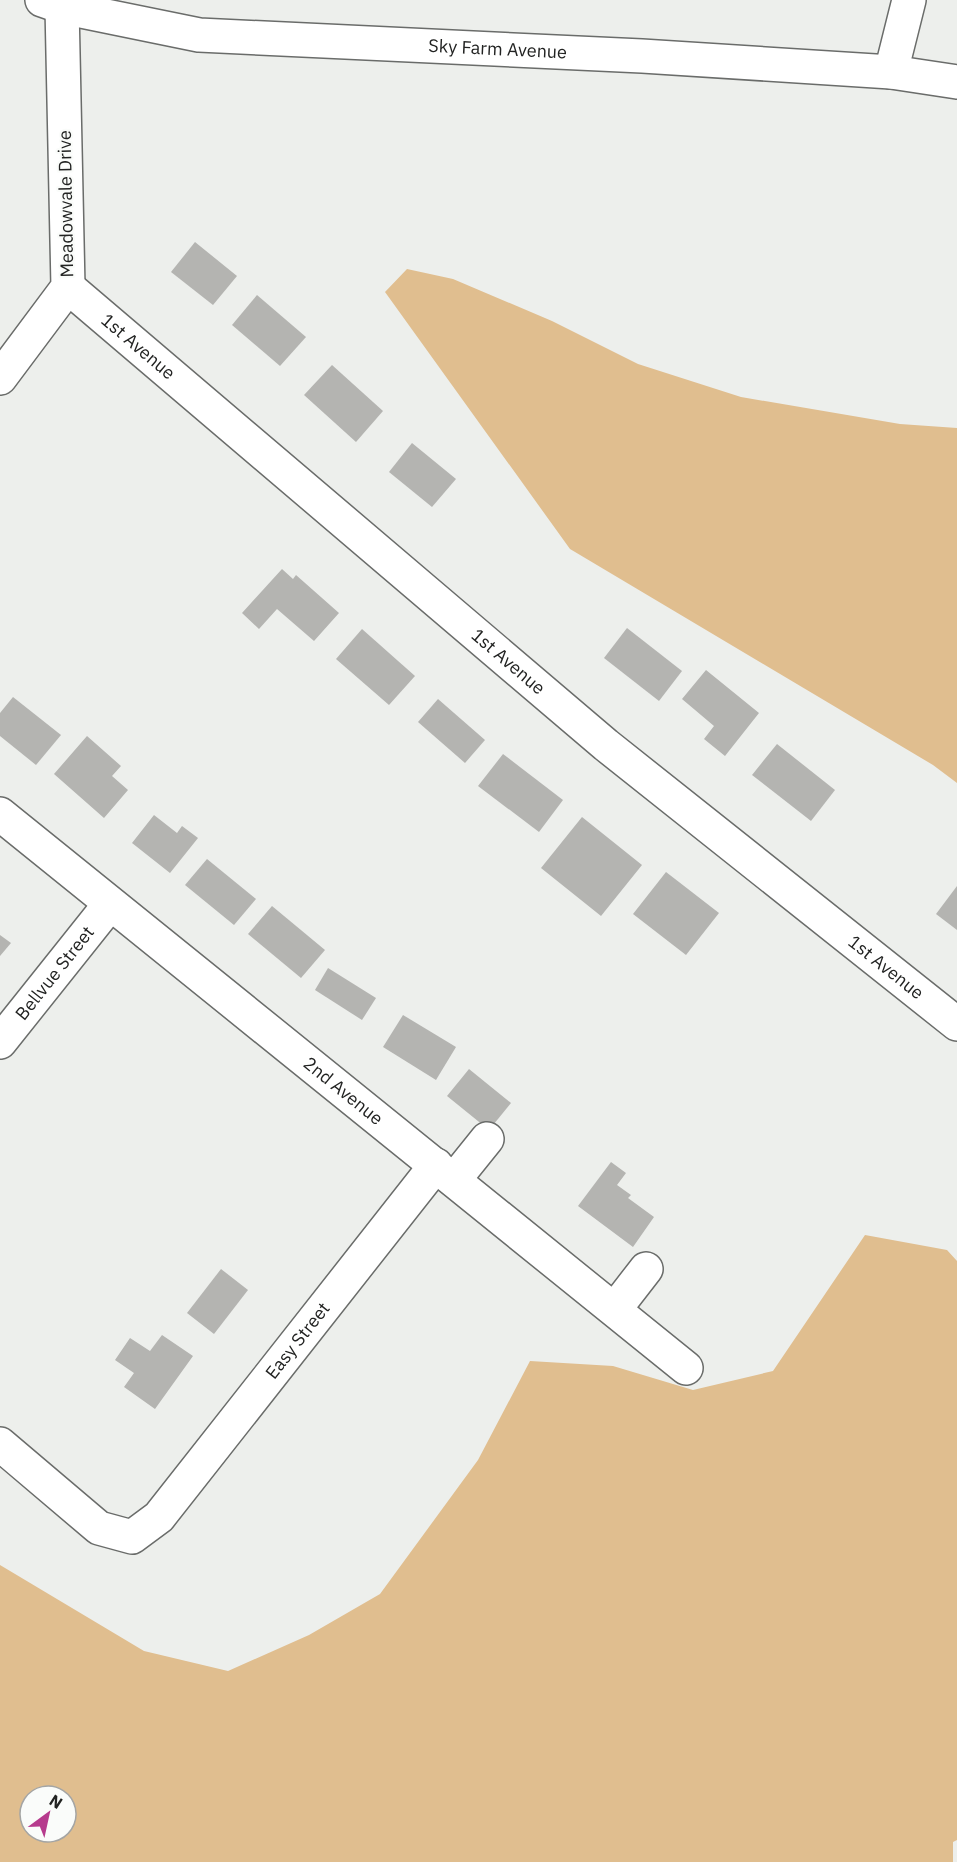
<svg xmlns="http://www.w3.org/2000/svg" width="957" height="1862" font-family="'IBM Plex Sans',sans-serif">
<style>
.green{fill:#e0be8f;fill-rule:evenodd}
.building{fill:#b4b4b1}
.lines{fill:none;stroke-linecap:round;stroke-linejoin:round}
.minor-casing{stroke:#6a6c6a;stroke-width:36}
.minor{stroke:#fff;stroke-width:33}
.labels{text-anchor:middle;stroke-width:4.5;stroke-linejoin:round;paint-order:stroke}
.street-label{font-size:18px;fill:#222322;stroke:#fafcfa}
</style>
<rect width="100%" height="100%" fill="#edefec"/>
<g class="green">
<path d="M407,269L453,279L552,321L638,364L741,397L900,424L957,428V783L933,765L570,549L385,292Z"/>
<path d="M865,1235L947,1250L957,1261V1840L953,1842V1862H0V1565L144,1651L228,1671L309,1635L380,1594L478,1460L530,1361L613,1366L693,1390L773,1371ZM30,1796H66V1832H30Z"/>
</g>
<g class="building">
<path d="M195,242L237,276L213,305L171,272Z"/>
<path d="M257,295L306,337L280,366L232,325Z"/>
<path d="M332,365L383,411L356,442L304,395Z"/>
<path d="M412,443L456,479L432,507L389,472Z"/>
<path d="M282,569L293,579L296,575L339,613L314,641L277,609L259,629L242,613Z"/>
<path d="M627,628L682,671L659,701L604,658Z"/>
<path d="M362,629L415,676L389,705L336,659Z"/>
<path d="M706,670L759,713L725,756L704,739L714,726L682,699Z"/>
<path d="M13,697L61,735L36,765L0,736V713Z"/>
<path d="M438,699L485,740L465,763L418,722Z"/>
<path d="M87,736L121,766L112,776L128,790L104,818L54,774Z"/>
<path d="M777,744L835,790L811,821L752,775Z"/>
<path d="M503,754L563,800L539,832L478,786Z"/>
<path d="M154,815L177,833L182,826L198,838L170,873L132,843Z"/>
<path d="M582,817L642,865L601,916L541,868Z"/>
<path d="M207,859L256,899L234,925L185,885Z"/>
<path d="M666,872L719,913L686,955L633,914Z"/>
<path d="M957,886V930L936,914Z"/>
<path d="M272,906L325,950L301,978L248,934Z"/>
<path d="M0,935L11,943L0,956Z"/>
<path d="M328,968L376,998L362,1020L315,990Z"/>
<path d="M403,1015L456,1047L436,1080L383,1047Z"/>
<path d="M469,1069L511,1103L489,1130L447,1096Z"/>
<path d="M611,1162L626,1173L617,1185L631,1195L628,1198L654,1217L633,1247L578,1206Z"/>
<path d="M221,1269L248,1290L214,1334L187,1313Z"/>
<path d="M162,1335L193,1356L155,1409L124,1387L134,1373L115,1360L130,1338L150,1351Z"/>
</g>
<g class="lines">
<g class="minor-casing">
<g id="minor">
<path id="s1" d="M42,0L62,7L199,35L642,56L891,72L957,82"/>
<path d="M891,72L909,0"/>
<path id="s2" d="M68,287L606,745L957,1024"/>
<path d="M0,378L68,287L62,7"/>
<path id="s3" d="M0,814L686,1368"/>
<path id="s4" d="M0,1042L110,904"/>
<path d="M454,1180L487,1139"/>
<path d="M615,1309L646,1269"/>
<path id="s5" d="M0,1444L99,1528L132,1537L159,1517L436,1165"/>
</g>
</g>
<use href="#minor" class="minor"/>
</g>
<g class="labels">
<g class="street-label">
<text dy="6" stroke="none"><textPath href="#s1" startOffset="460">Sky Farm Avenue</textPath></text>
<text transform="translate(66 204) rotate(-91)" y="6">Meadowvale Drive</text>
<text dy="6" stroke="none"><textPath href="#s2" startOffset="92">1st Avenue</textPath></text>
<text dy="6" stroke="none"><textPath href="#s2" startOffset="578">1st Avenue</textPath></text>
<text dy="6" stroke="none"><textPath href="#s2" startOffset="1064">1st Avenue</textPath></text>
<text dy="6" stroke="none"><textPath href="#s4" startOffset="88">Bellvue Street</textPath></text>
<text dy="6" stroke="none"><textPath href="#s3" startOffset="441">2nd Avenue</textPath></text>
<text dy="6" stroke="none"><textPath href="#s5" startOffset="422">Easy Street</textPath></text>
</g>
</g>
<g transform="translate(48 1814) rotate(33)"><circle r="28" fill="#fafcfa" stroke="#a4a5a4" stroke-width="1.5"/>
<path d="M0-4.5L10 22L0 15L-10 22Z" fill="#b63b8d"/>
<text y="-9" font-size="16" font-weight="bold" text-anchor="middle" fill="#222322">N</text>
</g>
</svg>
